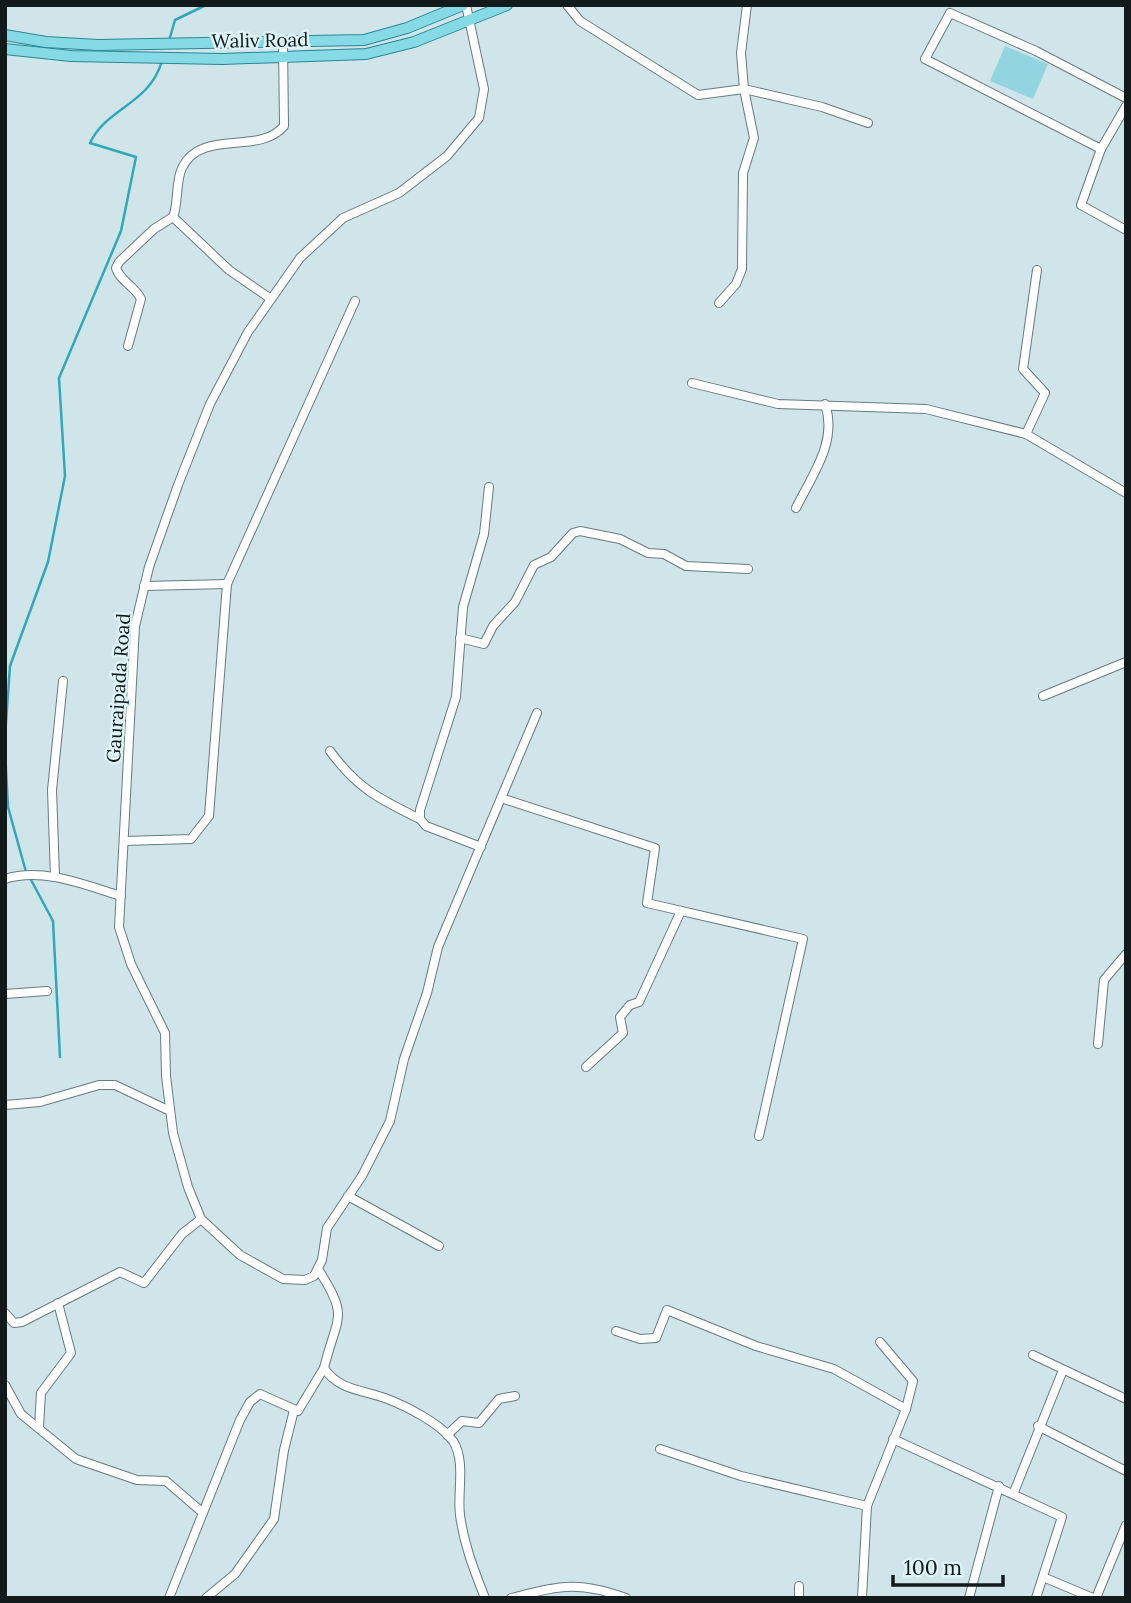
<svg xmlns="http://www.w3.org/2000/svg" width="1131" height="1603" font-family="Lora,serif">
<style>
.green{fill:#92d5e0}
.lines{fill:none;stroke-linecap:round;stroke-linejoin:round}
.stream{stroke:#31a8ba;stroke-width:2.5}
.minor-casing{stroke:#687b7f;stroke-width:10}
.major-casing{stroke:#298794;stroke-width:12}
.minor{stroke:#fff;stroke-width:8}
.major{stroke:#86dae6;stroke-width:10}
.labels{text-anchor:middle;stroke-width:5;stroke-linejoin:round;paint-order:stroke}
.street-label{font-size:19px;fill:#121a1b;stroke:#ddf3f6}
</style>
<rect width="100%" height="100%" fill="#d0e5e9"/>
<path class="green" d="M1005,46L1048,64L1033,99L990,81Z"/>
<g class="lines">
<g class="stream">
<path d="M169,41L175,20L206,5"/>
<path d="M5,737L10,666L48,562L65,476L59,378L121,231L136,157L90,143C107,107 149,105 162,61"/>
<path d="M5,751L8,807L26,872"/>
<path d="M30,878L53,921L60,1057"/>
</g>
<g class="minor-casing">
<g id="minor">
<path d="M466,5L484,89L479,118L447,156L399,193L343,218L300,258L248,332L210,404L178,485L149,567L135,626L119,927L131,964L165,1033L166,1076L173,1133L188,1187L201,1219L240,1255L283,1279L305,1280L314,1276L322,1260L327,1228L362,1176L390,1121L404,1059L427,993L438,947L537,713"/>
<path d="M567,5L580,21L698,95L744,89L822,107L868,123"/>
<path d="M1126,98L1036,51L950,13L925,59L1101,149L1126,106"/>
<path d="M1101,149L1081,205L1126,230"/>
<path d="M173,217L229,270L271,299"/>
<path d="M719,303L736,284L742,269L743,173L754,138L744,89L741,53L747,5"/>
<path d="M128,346L141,299C135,286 120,281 116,268L119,262L154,229L173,217C179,202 175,183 182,168C201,128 259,156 284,126L283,43"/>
<path d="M692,383L778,404L926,409L1026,434L1126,493"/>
<path d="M1026,434L1045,393L1023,369L1037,270"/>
<path d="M796,508C812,475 838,442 825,404"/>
<path d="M144,586L227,584"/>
<path d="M460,638L484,644L493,626L515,602L534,565L551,557L573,533L580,531L620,539L648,553L664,554L686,566L748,569"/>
<path d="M1043,696L1126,662"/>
<path d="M330,751C357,788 379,799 420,819"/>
<path d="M501,798L655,848L647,903L803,939L759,1136"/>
<path d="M124,841L191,839L209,816L227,584L355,301"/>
<path d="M481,847L426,826L420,819V810L456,697L463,607L484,534L489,487"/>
<path d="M55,877L52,790L63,681"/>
<path d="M5,879C43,867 85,885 121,896"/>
<path d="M5,994L47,991"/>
<path d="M1098,1044L1104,980L1126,954"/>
<path d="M586,1067L623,1033L620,1017L630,1005L639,1002L681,911"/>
<path d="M5,1105L40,1102L99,1085H115L170,1111"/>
<path d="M348,1196L439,1246"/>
<path d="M318,1269C350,1318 337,1315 324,1368C338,1390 363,1390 385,1398C406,1406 440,1423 453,1441C466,1461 457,1493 460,1515C464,1545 474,1570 485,1598"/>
<path d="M5,1313L14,1323L22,1322L120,1272L144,1283L182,1234L201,1219"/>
<path d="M616,1331L640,1339L656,1338L667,1310L756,1346L834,1369L906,1409L867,1506"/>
<path d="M880,1342L913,1381L906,1409"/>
<path d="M1033,1355L1126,1399"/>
<path d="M5,1385L21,1414L76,1459L137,1480L166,1481L203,1513"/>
<path d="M1038,1426L1126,1471"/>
<path d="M39,1427L41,1393L71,1353L58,1303"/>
<path d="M447,1435L462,1421L479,1423L499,1399L515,1396"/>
<path d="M893,1439L1062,1517L1036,1598"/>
<path d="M660,1449L741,1476L867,1506L862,1598"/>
<path d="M1014,1492L1063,1370"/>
<path d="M1043,1577L1093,1598"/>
<path d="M799,1586V1598"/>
<path d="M169,1598L240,1420L250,1402L260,1394L298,1411L324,1368"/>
<path d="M206,1598L235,1574L274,1519L284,1450L294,1410"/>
<path d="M511,1598C560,1586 577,1580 626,1598"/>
<path d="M969,1598L999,1486"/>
<path d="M1096,1598L1126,1525"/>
</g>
</g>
<g class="major-casing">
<g id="major">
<path d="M5,35L46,42L98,45L364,40L407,28L463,5"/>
<path d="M5,49L71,56L222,59L366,54L414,42L507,5"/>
</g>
</g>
<use href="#minor" class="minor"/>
<use href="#major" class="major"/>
</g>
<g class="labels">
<g class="street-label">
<text transform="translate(260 40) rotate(-1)" y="7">Waliv Road</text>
<text transform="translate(118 688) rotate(-86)" y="7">Gauraipada Road</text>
</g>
</g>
<rect width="1131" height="1603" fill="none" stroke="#121a1b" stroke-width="14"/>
<path d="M893 1575v10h110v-10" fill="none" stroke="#121a1b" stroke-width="3.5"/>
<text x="904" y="1575" font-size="21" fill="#121a1b" stroke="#ddf3f6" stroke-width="5" paint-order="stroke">100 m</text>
</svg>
